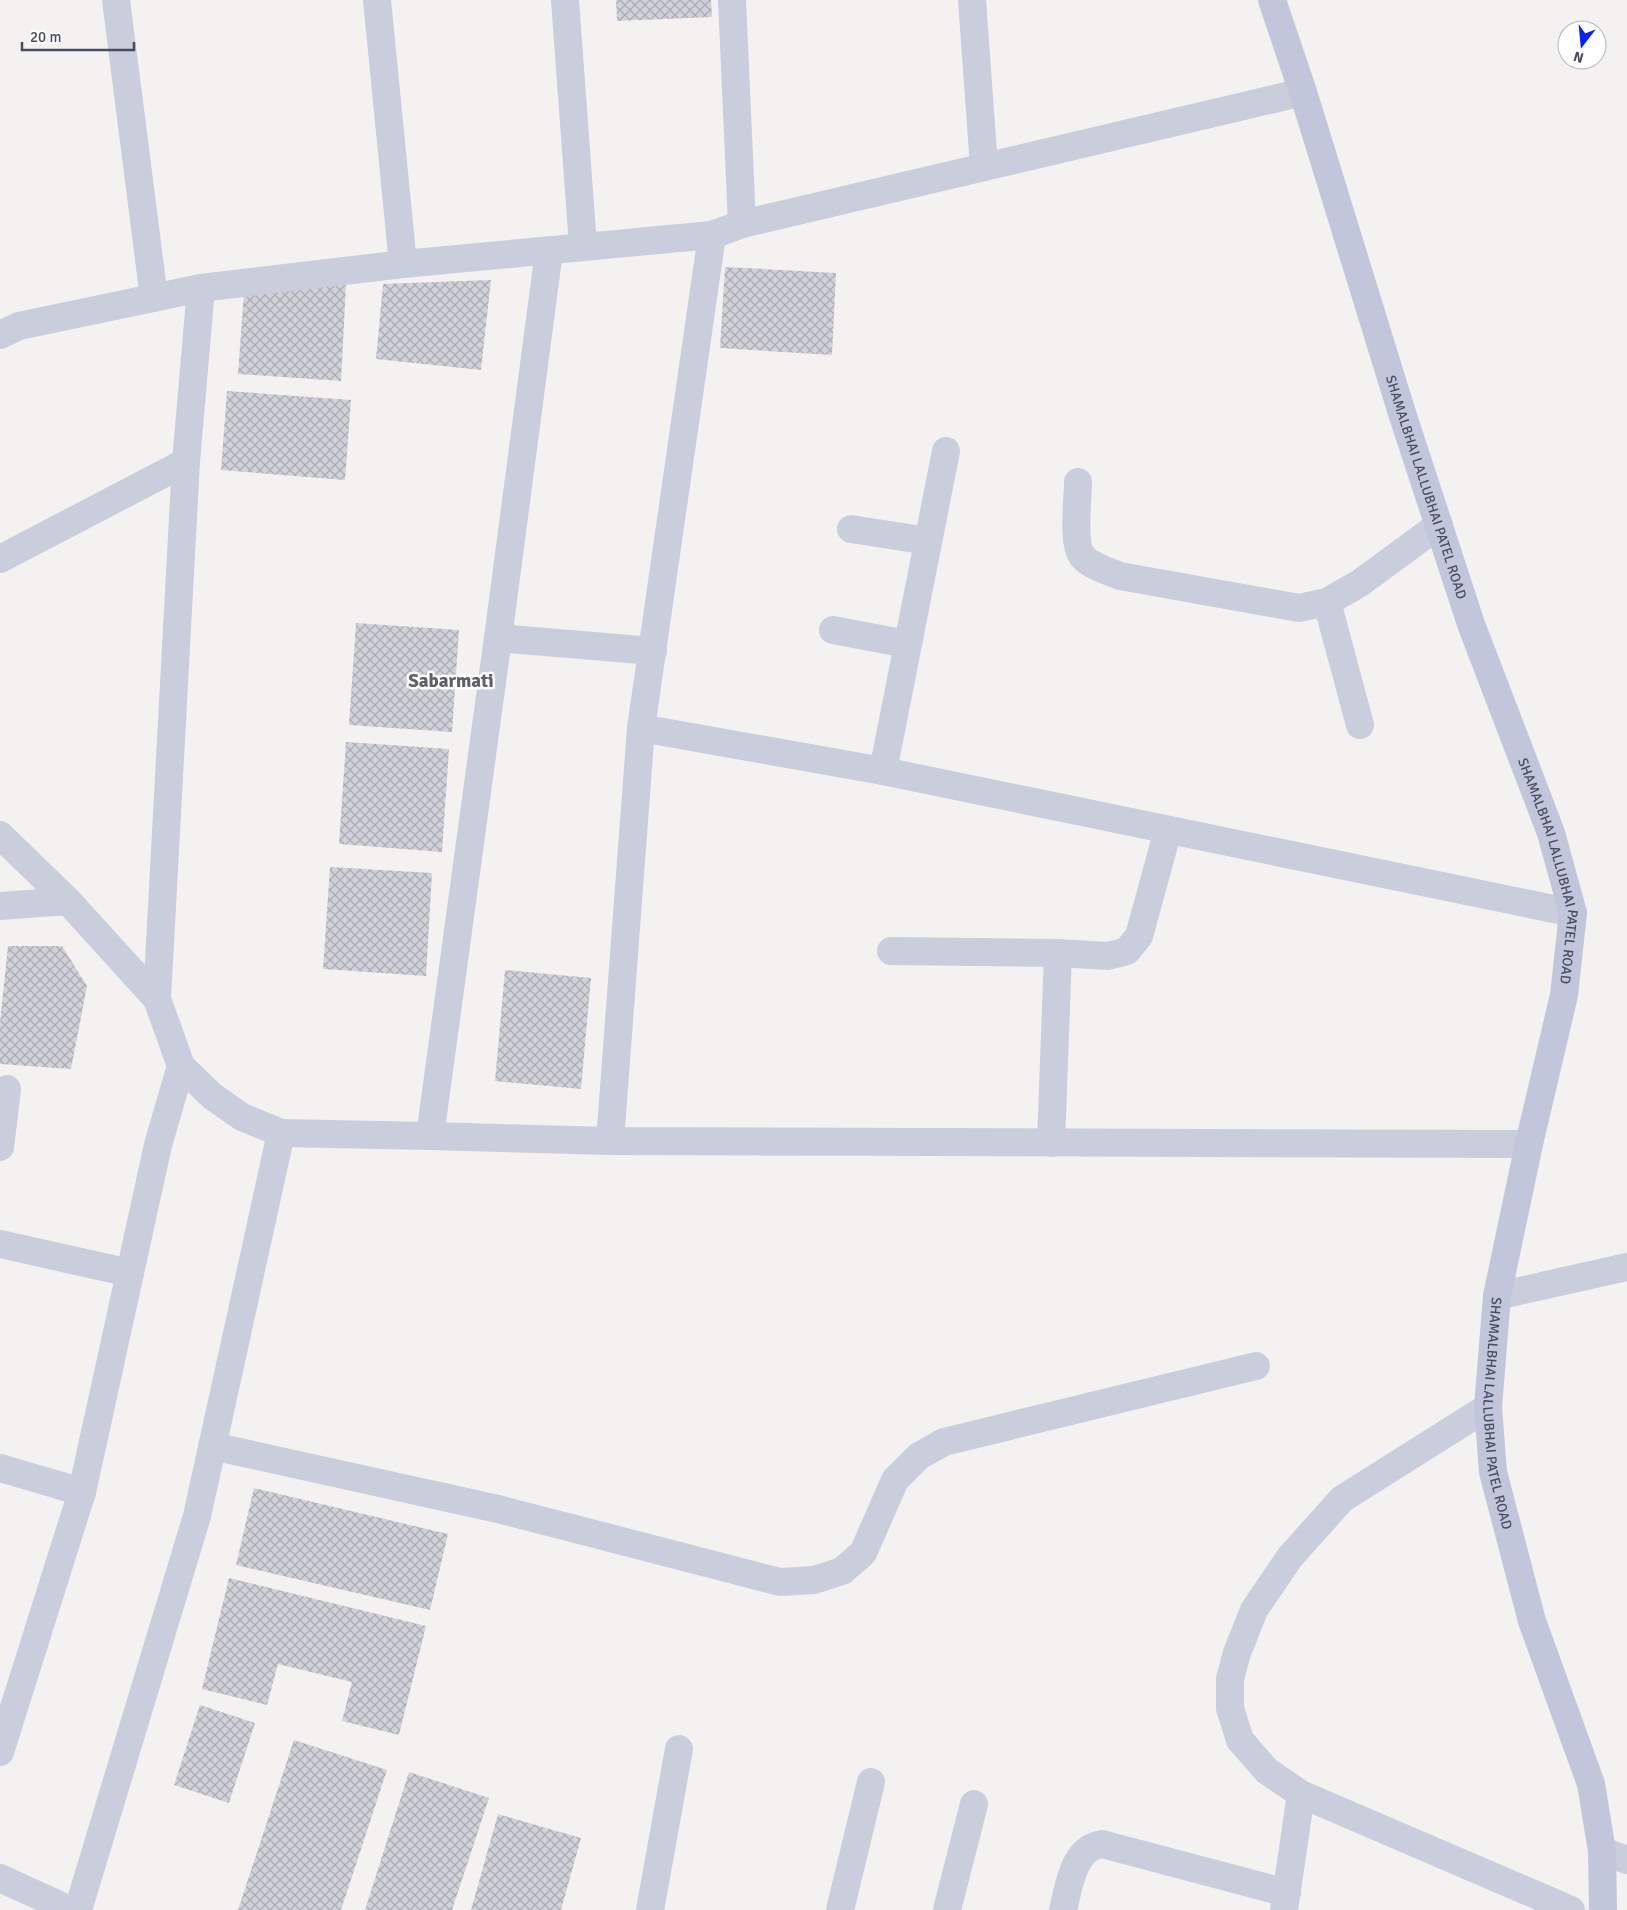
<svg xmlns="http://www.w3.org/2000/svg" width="1627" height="1910" font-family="Signika,sans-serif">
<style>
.building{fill:url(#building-cross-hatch)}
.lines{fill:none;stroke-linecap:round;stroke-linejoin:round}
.minor{stroke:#cacddc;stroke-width:28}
.secondary{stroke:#c2c6db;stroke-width:28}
.labels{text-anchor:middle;stroke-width:5;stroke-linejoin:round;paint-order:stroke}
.street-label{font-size:14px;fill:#474c61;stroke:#fff}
.district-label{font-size:19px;font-weight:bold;fill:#5d5e67;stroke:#fff}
</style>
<defs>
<pattern id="building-cross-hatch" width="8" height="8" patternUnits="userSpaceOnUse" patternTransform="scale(1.25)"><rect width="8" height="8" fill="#d0d1d9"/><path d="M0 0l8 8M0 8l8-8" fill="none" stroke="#abacb3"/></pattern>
</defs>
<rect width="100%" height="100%" fill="#f4f2f1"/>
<g class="building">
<path d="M616,0H711L712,17L617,21Z"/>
<path d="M725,267L836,273L832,355L720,348Z"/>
<path d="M491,280L481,370L376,359L383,284Z"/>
<path d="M346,285L341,381L238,374L244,292Z"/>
<path d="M227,391L351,400L345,480L221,470Z"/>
<path d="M356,623L459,630L452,732L349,725Z"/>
<path d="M346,742L449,749L442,852L339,844Z"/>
<path d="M330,867L432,873L426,976L323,969Z"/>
<path d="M8,946H62L87,986L71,1069L0,1064V1023Z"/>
<path d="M505,970L591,978L581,1089L495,1081Z"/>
<path d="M254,1488L448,1534L430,1610L236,1565Z"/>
<path d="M229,1578L426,1626L399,1735L342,1721L352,1682L278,1664L267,1705L202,1689Z"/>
<path d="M200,1705L255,1723L229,1803L174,1785Z"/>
<path d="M294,1740L387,1770L341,1910H238Z"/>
<path d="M409,1772L489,1798L452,1910H365Z"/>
<path d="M498,1814L581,1838L561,1910H471Z"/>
</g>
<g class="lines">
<g class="minor">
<path d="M116,0L154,298"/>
<path d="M377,0L403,264"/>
<path d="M565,0L583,246"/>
<path d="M732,0L742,224"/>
<path d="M972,0L984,167"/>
<path d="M201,288L403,264L712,235L742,224L1303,92"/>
<path d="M0,335L19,326L201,288L186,462L157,999"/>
<path d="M1078,482C1078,500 1072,542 1082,556C1090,566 1108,571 1120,576L1299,608L1327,602L1360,583L1439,525"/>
<path d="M851,529L928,541"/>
<path d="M0,559L186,462"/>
<path d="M1327,602L1360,725"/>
<path d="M833,630L907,644"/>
<path d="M498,638L653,651"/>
<path d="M641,728L883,771L1573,913"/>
<path d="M883,771L946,451"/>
<path d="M0,835L68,901L157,999L181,1066L212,1096L242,1117L281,1133L197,1516L78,1910"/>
<path d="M0,906L68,901"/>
<path d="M891,951L1058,953L1108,956L1127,951L1139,936L1168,830"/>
<path d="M281,1133L430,1136L498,638L549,251"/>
<path d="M430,1136L610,1141L1529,1144"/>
<path d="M610,1141L641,728L712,235"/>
<path d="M1051,1143L1058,953"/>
<path d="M0,1147L7,1089"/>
<path d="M0,1244L130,1273"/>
<path d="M1497,1296L1627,1267"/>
<path d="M1488,1407L1342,1499L1290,1557L1254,1610L1237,1653L1230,1679V1708L1240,1740L1267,1771L1301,1794L1571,1910"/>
<path d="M212,1446L498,1509L780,1582L814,1580L842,1571L863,1553L895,1480L919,1456L944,1442L1256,1366"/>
<path d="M0,1468L82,1492L0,1752"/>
<path d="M82,1492L158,1145L181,1066"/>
<path d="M1602,1851L1627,1860"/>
<path d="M0,1878L70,1910"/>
<path d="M650,1910L679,1749"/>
<path d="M840,1910L871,1782"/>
<path d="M947,1910L974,1804"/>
<path d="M1063,1910C1069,1886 1073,1848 1102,1844L1287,1893"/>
<path d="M1284,1910L1301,1794"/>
</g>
<path class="secondary" id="s1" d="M1272,0L1303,92L1402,413L1471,624L1551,833L1573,913L1564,995L1529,1144L1497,1296L1488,1407L1493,1472L1532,1621L1591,1784L1602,1851L1603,1910"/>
</g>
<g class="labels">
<g class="street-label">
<text dy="5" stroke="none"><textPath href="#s1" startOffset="511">SHAMALBHAI LALLUBHAI PATEL ROAD</textPath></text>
<text dy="5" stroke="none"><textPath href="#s1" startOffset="916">SHAMALBHAI LALLUBHAI PATEL ROAD</textPath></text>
<text dy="5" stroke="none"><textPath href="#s1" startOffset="1471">SHAMALBHAI LALLUBHAI PATEL ROAD</textPath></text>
</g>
<g class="district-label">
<text x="451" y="687">Sabarmati</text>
</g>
</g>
<g transform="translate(1582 45) rotate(196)"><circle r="24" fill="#ffffff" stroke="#b5b7c0"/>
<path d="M0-4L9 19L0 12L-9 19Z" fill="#0621f9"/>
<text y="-8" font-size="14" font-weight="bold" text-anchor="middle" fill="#474c61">N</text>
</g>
<path d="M22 42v8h112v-8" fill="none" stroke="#474c61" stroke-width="2.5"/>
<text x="30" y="42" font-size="15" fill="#474c61" stroke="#ffffff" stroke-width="4" paint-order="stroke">20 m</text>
</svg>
